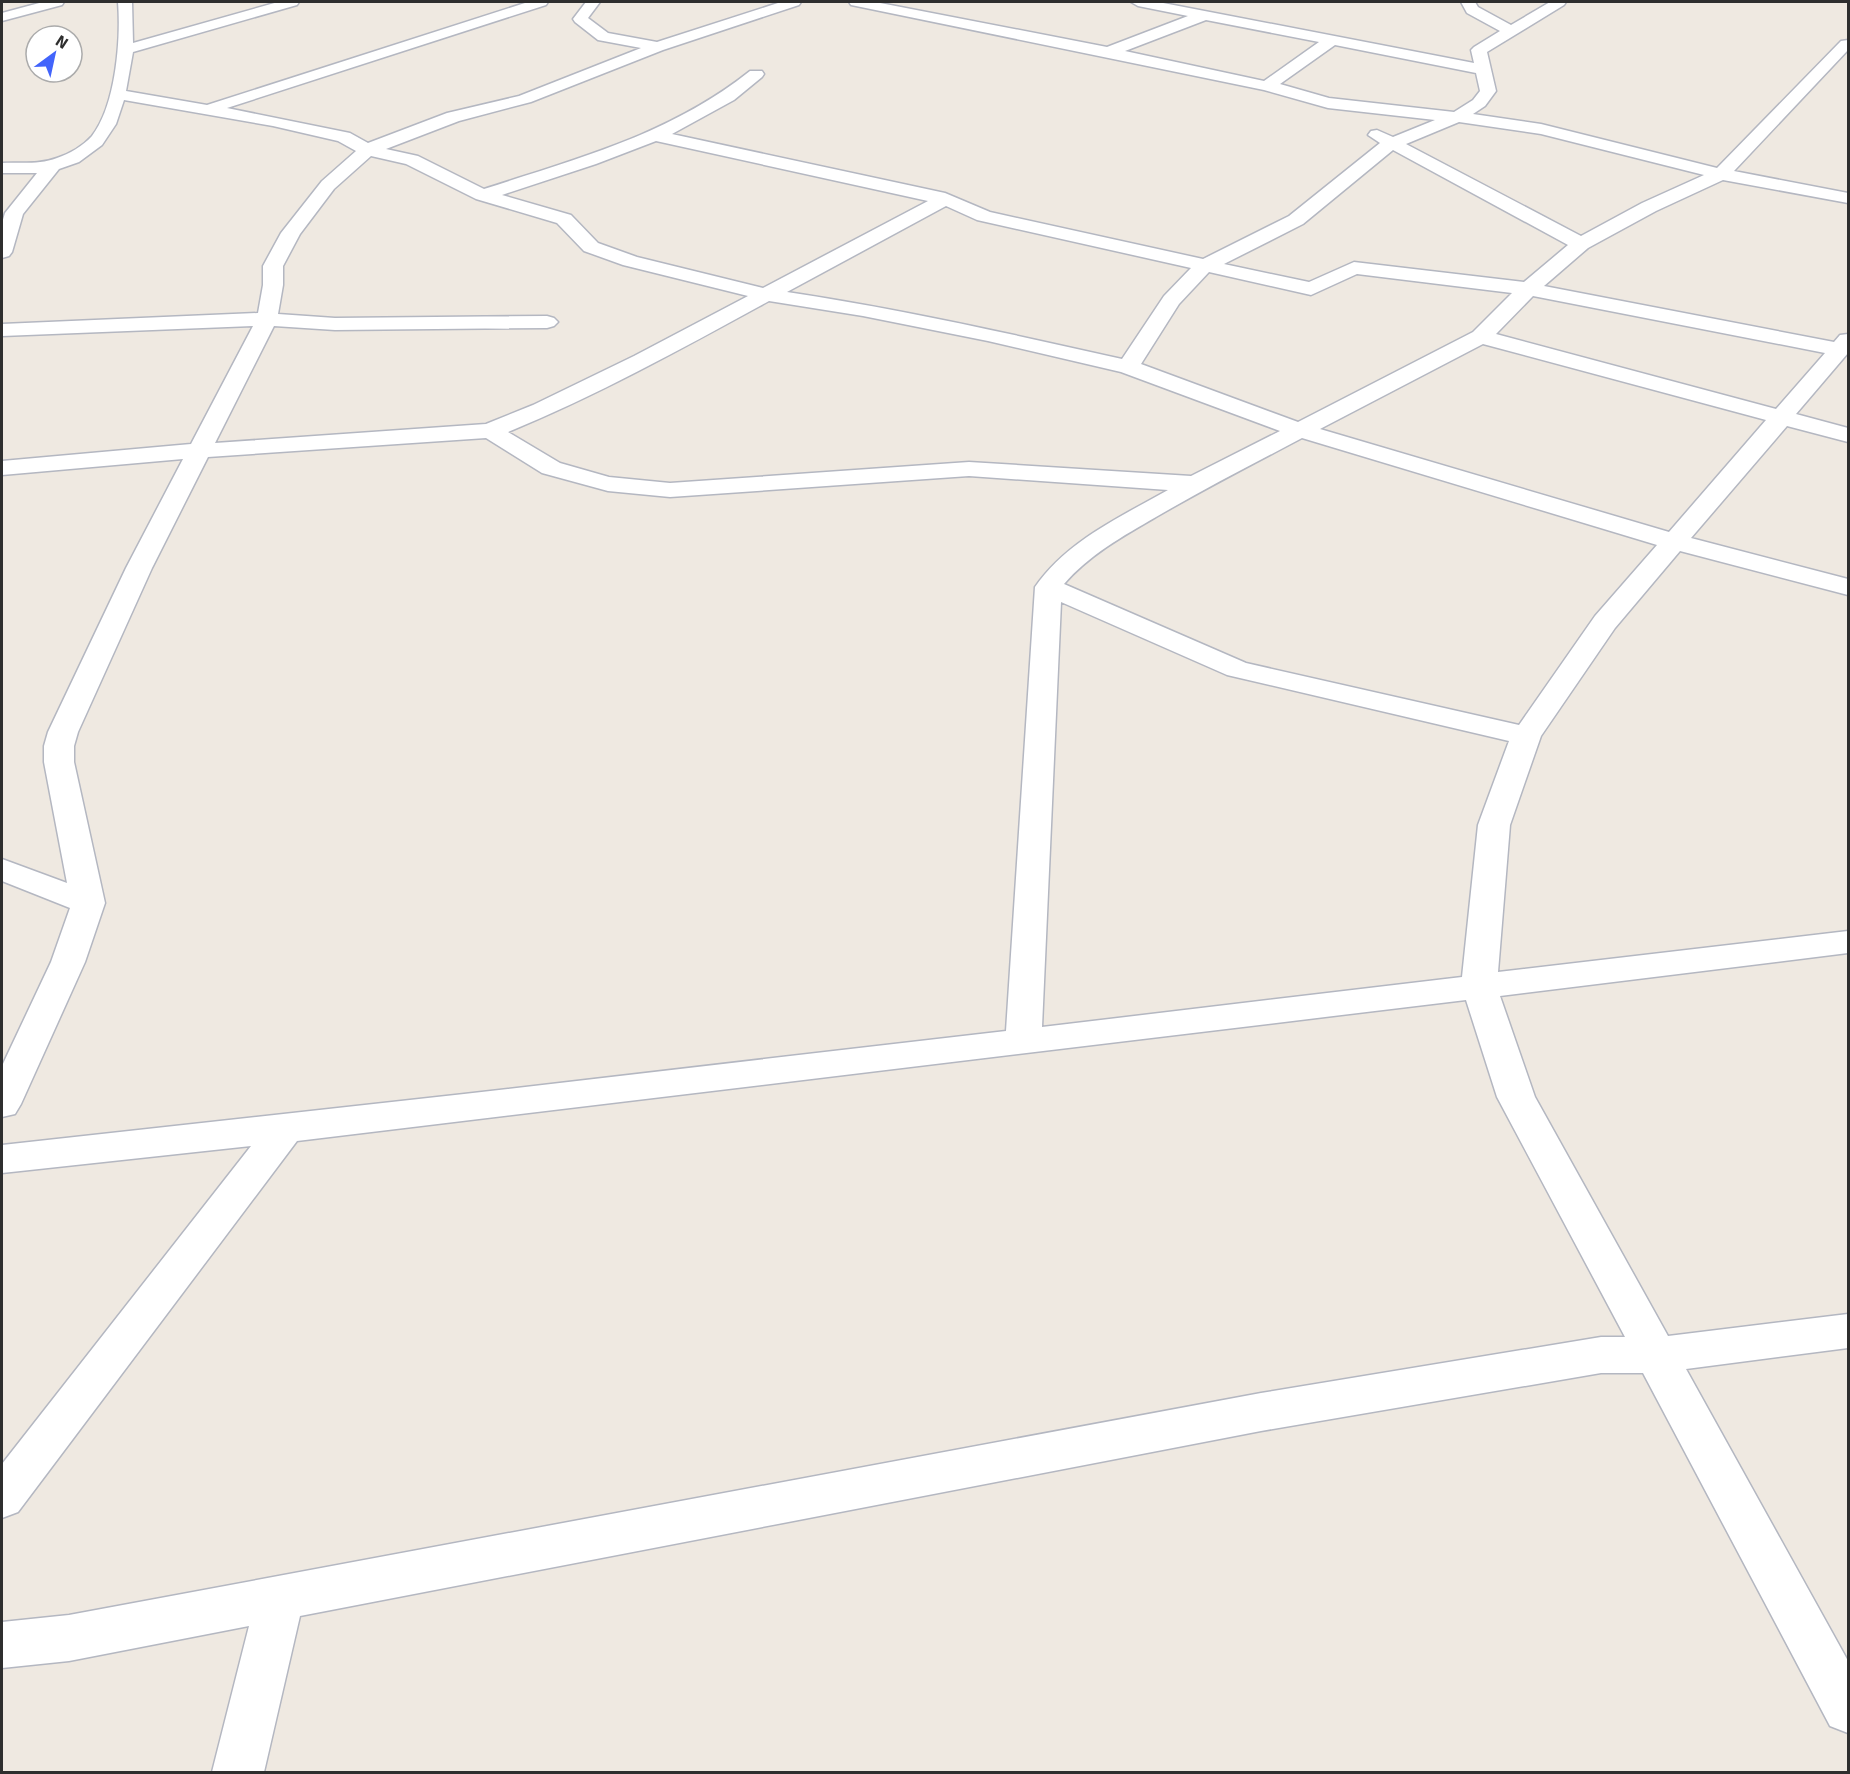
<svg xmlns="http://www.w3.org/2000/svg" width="1850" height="1774" font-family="Signika,sans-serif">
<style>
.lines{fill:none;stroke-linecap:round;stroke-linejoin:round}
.minor-casing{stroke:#b4b7c1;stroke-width:3}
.minor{fill:#fff;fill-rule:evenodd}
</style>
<rect width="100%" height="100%" fill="#efe9e1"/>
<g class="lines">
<g class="minor-casing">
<g id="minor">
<path d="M43,2H64L62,5L2,21V13Z"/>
<path d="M118,2H132L133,43L278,2H299L297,5L133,52L126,91L207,105L528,2H548L546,5L227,108L350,133L368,143L447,113L519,96L641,48L598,40L575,22L573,19L586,2H600L588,18L608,33L657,42L781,2H801L799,5L663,50L531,102L459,121L386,149L418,156L484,189C579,158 671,134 750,71H762L764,74L762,77L734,100L672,134L945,193L990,212L1203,259L1289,216L1380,143L1368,135L1371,131L1377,130L1393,137L1435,120L1328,108L1264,90L856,6L851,5L849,2H875L1107,47L1188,16L1138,6L1131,2H1158L1474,63L1471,50L1474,47L1500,31L1467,13L1461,2H1475L1478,7L1511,25L1550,2H1566L1564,5L1487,52L1496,91L1485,106L1473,114L1541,124L1717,168L1841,41L1848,40V50L1734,171L1848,193V203L1723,180L1656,211L1588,248L1544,286L1834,342L1840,335L1848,334V353L1796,414L1848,428V442L1787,426L1691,538L1848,579V595L1680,551L1615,628L1541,736L1510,825L1498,972L1848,931V953L1500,996L1535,1097L1668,1336L1848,1314V1348L1686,1369L1848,1661V1733L1830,1726L1643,1373H1601L1261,1431L300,1616L264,1772H212L249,1626L69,1661L2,1668V1622L69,1615L1261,1393L1601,1337H1625L1497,1097L1466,1000L297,1141L18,1512L2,1518V1464L251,1146L2,1173V1145L464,1094L1006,1031L1035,587C1067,541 1120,517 1168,490L969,476L670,497L608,491L542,473L486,438L208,457L152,568L78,732L74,746V762L105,903L85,962L21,1104L15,1114L2,1117V1066L51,962L70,908L2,881V859L67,883L44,762V746L48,732L126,568L183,459L2,475V461L191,444L253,326L2,336V324L258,313L263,285V266L281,233L322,181L356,151L338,141L273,126L124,100L116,124L102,145L79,162L59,169L23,214L12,252L9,256L2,258V223L5,213L37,173H2V163C20,162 39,165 57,158C69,154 83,146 92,136C116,105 121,39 118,2ZM1206,20L1319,42L1264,81L1125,51ZM1335,45L1476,73L1480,91L1473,100L1454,112L1329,98L1280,84ZM1459,122L1541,134L1704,175L1642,203L1581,236L1406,144ZM656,141L928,201L763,288L637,257L598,243L571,215L502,195L596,164ZM1393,150L1568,245L1524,282L1354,262L1309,282L1224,264L1303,224ZM371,156L406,164L476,199L557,223L584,251L623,265L748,296L634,356L533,405L486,424L215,443L274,326L335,330L547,328L554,326L558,322L554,318L547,316L335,318L278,314L283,285V266L300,234L334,189ZM946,206L977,220L1191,268L1164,296L1122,359C1011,334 900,309 787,292ZM1209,272L1311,295L1357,274L1512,293L1473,332L1298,422L1141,364L1179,304ZM1533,296L1825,353L1776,409L1496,334ZM769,301L863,316L988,341L1121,372L1280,431L1191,476L969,462L670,483L609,477L560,463L508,432C598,395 683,348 769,301ZM1483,344L1766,420L1669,532L1320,429ZM1302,438L1657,545L1595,616L1519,725L1246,663L1064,584C1089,555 1123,536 1156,517C1204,489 1253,464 1302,438ZM1061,602L1227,675L1509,741L1478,825L1462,977L1042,1027Z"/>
</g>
</g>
<use href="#minor" class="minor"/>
</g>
<rect width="1850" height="1774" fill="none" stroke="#2e2e2e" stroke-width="6"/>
<g transform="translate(54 54) rotate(33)"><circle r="28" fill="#ffffff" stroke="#ababab" stroke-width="1.5"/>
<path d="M0-4.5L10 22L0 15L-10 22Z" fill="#4264fb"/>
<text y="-9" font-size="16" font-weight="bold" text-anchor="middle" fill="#2e2e2e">N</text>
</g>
</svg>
